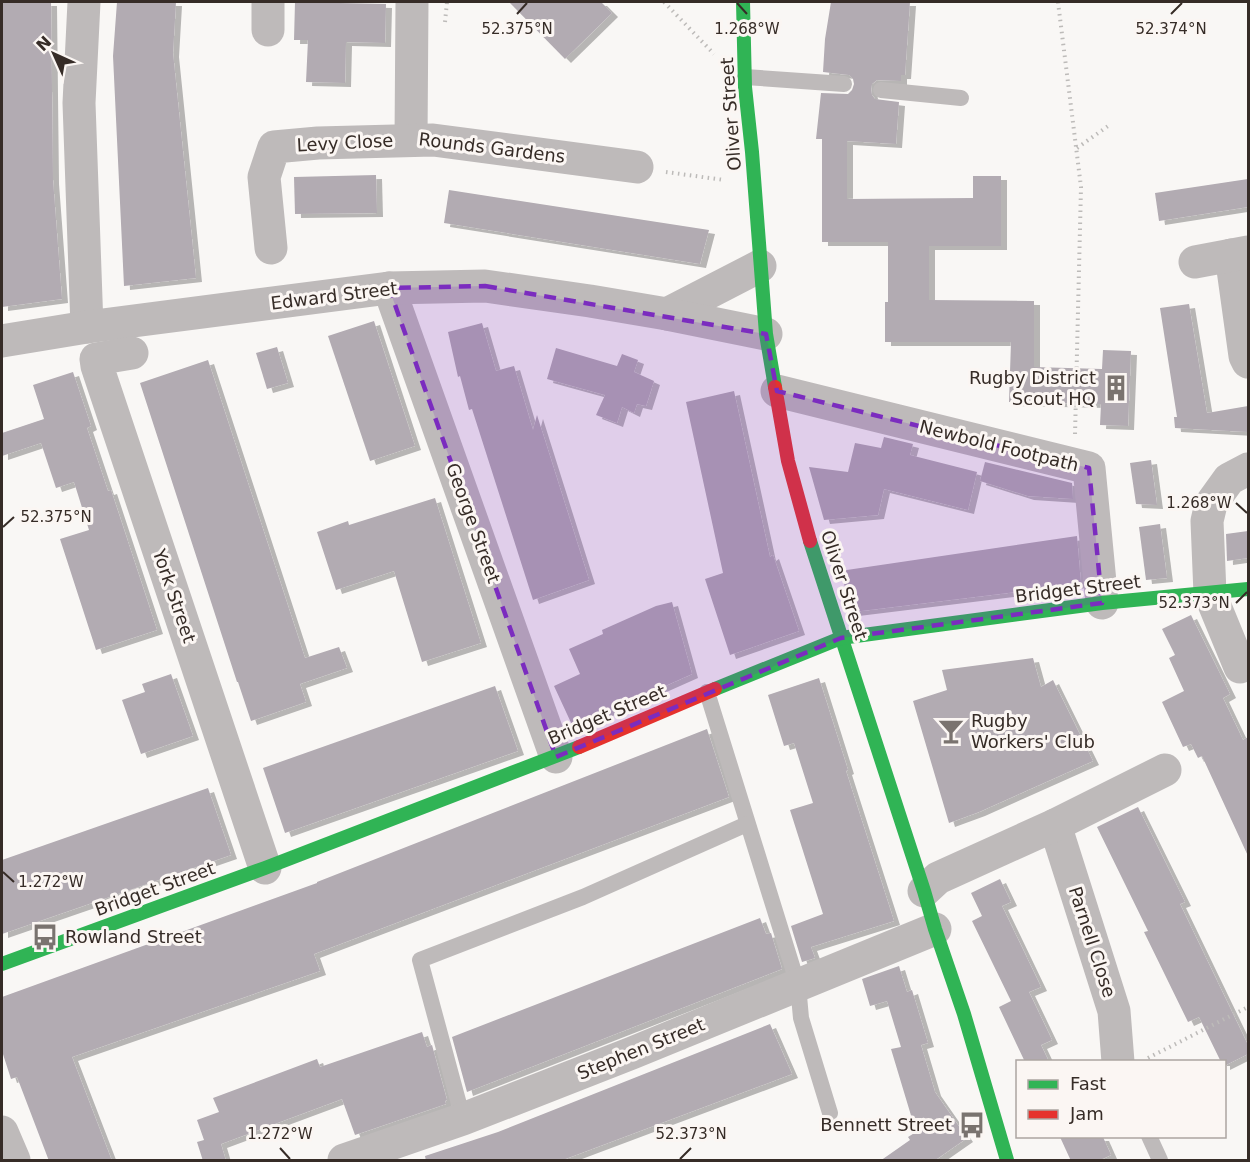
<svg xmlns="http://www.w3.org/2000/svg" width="1250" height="1162" font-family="'DejaVu Sans',sans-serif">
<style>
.building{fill:#b2abb2;filter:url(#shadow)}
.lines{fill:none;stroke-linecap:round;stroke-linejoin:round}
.path{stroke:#bdbbb9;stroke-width:4;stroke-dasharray:1.5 4.5;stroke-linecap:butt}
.lane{stroke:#bebaba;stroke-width:16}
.street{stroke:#bebaba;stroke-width:33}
.fast{stroke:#30b455;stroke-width:14}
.jam{stroke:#e5322d;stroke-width:14}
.marked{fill:#7b2cbf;fill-opacity:0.2;stroke:#7b2cbf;stroke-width:4.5;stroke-dasharray:12 8;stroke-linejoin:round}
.ticks{fill:none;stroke:#362c27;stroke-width:2}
.labels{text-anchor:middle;stroke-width:6;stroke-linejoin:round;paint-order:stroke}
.street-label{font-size:18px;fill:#362c27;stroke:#fbf6f3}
.poi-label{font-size:18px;fill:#362c27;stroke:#fbf6f3;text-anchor:end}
.ticks-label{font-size:15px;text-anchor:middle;fill:#362c27;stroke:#fbf6f3;stroke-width:6;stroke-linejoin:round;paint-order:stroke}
</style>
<defs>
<filter id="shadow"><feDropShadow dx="6" dy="4" stdDeviation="0" flood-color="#0004"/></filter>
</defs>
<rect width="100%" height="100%" fill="#f9f7f5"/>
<g class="building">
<path d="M2,2H51L53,180L62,299L2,307Z"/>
<path d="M117,2H176L173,53L196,278L124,286L113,56Z"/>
<path d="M295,2L386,4L385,43L346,42L345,83L306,82L308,40H294Z"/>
<path d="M509,2H601L612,13L565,59Z"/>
<path d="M831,2H910L905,75H901V81L877,80L872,84L871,90L872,95L875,99L899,102L896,144L847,141V199L973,198V176H1001V246H929V300L1034,301V367L1102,369L1103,350L1131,351L1128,426L1100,425L1101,404L1009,402L1011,342H885V302H888V242H822V139H816L821,93L848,94L852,90L854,84L853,79L849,75L823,72L825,39Z"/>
<path d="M376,175L377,213L295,214L294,177Z"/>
<path d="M1248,179V207L1159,221L1155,193Z"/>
<path d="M449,190L709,230L700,264L444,223Z"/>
<path d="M1189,304L1207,413L1248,406V432L1175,428L1174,417H1177L1160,308Z"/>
<path d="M374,321L415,446L370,461L328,336Z"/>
<path d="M482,323L496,371L514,366L533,430L537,415L589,580L533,600L472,409L469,410L460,376L458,377L448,332Z"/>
<path d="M277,347L288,383L267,389L256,353Z"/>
<path d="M556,348L617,366L622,354L638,360L634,372L654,381L646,406L637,404L634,413L622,407L617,423L596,415L605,395L547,379Z"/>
<path d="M208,360L305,658L339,647L347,668L300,684L306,702L251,721L238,682H237L140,383Z"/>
<path d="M73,372L91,426L87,428L108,491L111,490L157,630L96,650L60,539L89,530L74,482L56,488L41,443L2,456V433L44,419L33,385Z"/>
<path d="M734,391L770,557L773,555L799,631L730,655L705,579L723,573L686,402Z"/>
<path d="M884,437L913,444L910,455L977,472L968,510L884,489L878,515L824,520L809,467L848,472L855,443L881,448Z"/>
<path d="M1151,460L1157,505L1136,504L1130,463Z"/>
<path d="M985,462L1072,483L1073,499L1028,496L980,481Z"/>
<path d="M435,498L481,643L422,662L394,571L336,590L317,532L348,521L349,525Z"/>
<path d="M1160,524L1167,578L1146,580L1139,527Z"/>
<path d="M1248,531V558L1227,561L1226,534Z"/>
<path d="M1077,536L1081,584L853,612L840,571Z"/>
<path d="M672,602L692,674L573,727L554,686L580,674L569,649L603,634L602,630L656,606Z"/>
<path d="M1191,615L1230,694L1223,698L1243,740L1248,737V856L1202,756L1198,758L1191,744L1183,747L1162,702L1184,691L1169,658L1175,655L1162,629Z"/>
<path d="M1033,658L1041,687L1053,680L1093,761L979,812L949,823L913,701L947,690L942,670Z"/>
<path d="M171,674L193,736L141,754L122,700L145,692L142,684Z"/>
<path d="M819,678L848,770L846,771L894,921L811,947L815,958L802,962L791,926L823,914L790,810L813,803L794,743L784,746L768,695Z"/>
<path d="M495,686L518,751L285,833L263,768Z"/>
<path d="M707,729L729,797L314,954L320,971L72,1057L112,1161H49L17,1077L11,1079L2,1051V997L317,883V882Z"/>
<path d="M208,788L231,855L2,934V860Z"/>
<path d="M1138,807L1185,902L1180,904L1248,1045V1054L1224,1066V1062H1221L1199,1017L1188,1022L1144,932L1148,931L1097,827Z"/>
<path d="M1000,879L1011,902L1002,906L1041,987L1029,992L1052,1040L1041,1045L1049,1062H1025L999,1007L1011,1001L972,921L982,916L971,893Z"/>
<path d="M760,918L766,934L771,933L782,969L467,1092L452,1037Z"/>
<path d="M899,966L907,992L912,990L928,1043L921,1045L935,1092L967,1138L934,1161H880L910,1140L908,1137L916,1132L891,1049L901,1047L887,1001L870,1006L862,979Z"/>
<path d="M770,1024L792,1074L560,1161H426L425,1156L498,1132Z"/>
<path d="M422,1032L427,1047L432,1045L447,1100L445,1101L446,1104L355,1135L342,1099L221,1144L226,1161H203L197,1142L204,1140L197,1120L219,1112L213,1098L317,1059L320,1067Z"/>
<path d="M1060,1137H1103L1111,1155L1098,1161H1071Z"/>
</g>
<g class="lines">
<g class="path">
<path d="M664,2L714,54"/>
<path d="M1058,2L1081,187L1075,435"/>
<path d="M445,22L447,2"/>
<path d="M1077,148L1111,124"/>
<path d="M666,172L724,180"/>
<path d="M1148,1058L1248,1007"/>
</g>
<g class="lane">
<path d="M745,77L844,84"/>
<path d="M881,90L961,98"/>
<path d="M707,692L798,985L801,1018L830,1113"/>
<path d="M463,1119L420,960L583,897L747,824"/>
<path d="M1149,1136L1160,1160"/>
</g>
<g class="street">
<path d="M84,2L79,103L87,327"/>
<path d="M268,30V2"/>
<path d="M411,140L412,2"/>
<path d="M271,248L264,177L274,147L318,143L433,140L637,167"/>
<path d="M1231,255L1245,356L1248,362"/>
<path d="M1195,262L1248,252"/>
<path d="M389,288L556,757"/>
<path d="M667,314L760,266"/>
<path d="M2,341L87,327L389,288L485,286L590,301L667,314L766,334"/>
<path d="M132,353L96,359L97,366L265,868"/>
<path d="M777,391L1089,468L1102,603"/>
<path d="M1240,667L1210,594L1207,521L1211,504L1229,479L1248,469"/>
<path d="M1055,825L1114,1011L1118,1062"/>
<path d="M924,891L938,878L1055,825L1165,770"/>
<path d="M2,1132L14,1160"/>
<path d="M344,1160L463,1119L632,1053L935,929"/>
</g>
<g class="fast">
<path d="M743,2L745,87L752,152L766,334L775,387"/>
<path d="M810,541L924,891L935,929L964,1014L1007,1160"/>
<path d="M715,689L841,638L1102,603L1248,589"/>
<path d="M2,964L265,868L579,747"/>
</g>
<g class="jam">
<path d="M775,387L788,461L810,541"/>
<path d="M579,747L715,689"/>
</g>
</g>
<path class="marked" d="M485,286L766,334L777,391L1089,468L1102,603L841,638L556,757L389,288Z"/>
<path class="ticks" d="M737,3L747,14M517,14L527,3M1171,14L1182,3M1236,503L1247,513M3,527L14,517M1236,603L1247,592M3,872L14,882M280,1148L290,1159M680,1159L691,1148"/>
<defs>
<g id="building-bare" transform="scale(2.07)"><path d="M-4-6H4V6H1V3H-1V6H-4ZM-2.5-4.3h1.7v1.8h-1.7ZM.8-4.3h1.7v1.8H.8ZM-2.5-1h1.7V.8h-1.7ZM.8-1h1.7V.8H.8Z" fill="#7a736f" stroke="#fbf6f3" stroke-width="2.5" paint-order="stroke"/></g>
<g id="bar-bare" transform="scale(2.07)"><path d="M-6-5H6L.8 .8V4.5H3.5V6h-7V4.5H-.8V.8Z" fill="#7a736f" stroke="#fbf6f3" stroke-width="2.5" paint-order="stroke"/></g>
<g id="bus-bare" transform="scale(2.07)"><path d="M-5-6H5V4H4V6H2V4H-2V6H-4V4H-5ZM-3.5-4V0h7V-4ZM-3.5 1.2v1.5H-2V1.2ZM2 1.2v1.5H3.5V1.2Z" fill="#7a736f" stroke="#fbf6f3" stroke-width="2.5" paint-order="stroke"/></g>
</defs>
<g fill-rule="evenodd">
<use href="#building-bare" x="1116" y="388"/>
<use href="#bar-bare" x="951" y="731"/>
<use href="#bus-bare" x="45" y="937"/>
<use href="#bus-bare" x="972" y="1125"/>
</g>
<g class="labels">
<g class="street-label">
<text transform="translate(731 114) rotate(-94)" y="6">Oliver Street</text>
<text transform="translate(345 143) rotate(-3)" y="6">Levy Close</text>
<text transform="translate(492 148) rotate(7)" y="6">Rounds Gardens</text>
<text transform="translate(334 296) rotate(-7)" y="6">Edward Street</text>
<text transform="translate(999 446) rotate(14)" y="6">Newbold Footpath</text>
<text transform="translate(473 523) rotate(70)" y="6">George Street</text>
<text transform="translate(844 585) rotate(72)" y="6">Oliver Street</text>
<text transform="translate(1078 589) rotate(-7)" y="6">Bridget Street</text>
<text transform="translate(174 596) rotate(71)" y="6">York Street</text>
<text transform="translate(607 715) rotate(-23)" y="6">Bridget Street</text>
<text transform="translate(155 889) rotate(-20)" y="6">Bridget Street</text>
<text transform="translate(1092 942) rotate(72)" y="6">Parnell Close</text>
<text transform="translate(641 1049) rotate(-22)" y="6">Stephen Street</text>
</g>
<g class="poi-label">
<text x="1096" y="384">Rugby District<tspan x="1096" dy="21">Scout HQ</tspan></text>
<text x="971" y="727" text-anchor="start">Rugby<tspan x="971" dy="21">Workers' Club</tspan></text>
<text x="65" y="943" text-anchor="start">Rowland Street</text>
<text x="952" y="1131">Bennett Street</text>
</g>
</g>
<g class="ticks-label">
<text x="517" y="34">52.375°N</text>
<text x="747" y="34">1.268°W</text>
<text x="1171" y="34">52.374°N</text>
<text x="1199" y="508">1.268°W</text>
<text x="56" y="522">52.375°N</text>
<text x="1194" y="608">52.373°N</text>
<text x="51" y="887">1.272°W</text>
<text x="691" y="1139">52.373°N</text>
<text x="280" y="1139">1.272°W</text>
</g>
<rect width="1250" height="1162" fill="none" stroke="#362c27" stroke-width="6"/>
<rect x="1016" y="1060" width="210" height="78" fill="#fbf6f3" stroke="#aca5a1" stroke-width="1.5"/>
<rect x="1028" y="1080" width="30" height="9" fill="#30b455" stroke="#aca5a1" stroke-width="1.5"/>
<text x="1070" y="1090" font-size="18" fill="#362c27">Fast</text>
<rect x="1028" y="1110" width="30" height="9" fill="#e5322d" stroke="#aca5a1" stroke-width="1.5"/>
<text x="1070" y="1120" font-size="18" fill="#362c27">Jam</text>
<g transform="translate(54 54) rotate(315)" stroke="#fbf6f3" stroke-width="4.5" paint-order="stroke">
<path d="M0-4.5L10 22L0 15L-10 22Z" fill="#362c27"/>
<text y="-9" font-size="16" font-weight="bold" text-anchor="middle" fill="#362c27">N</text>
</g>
</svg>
